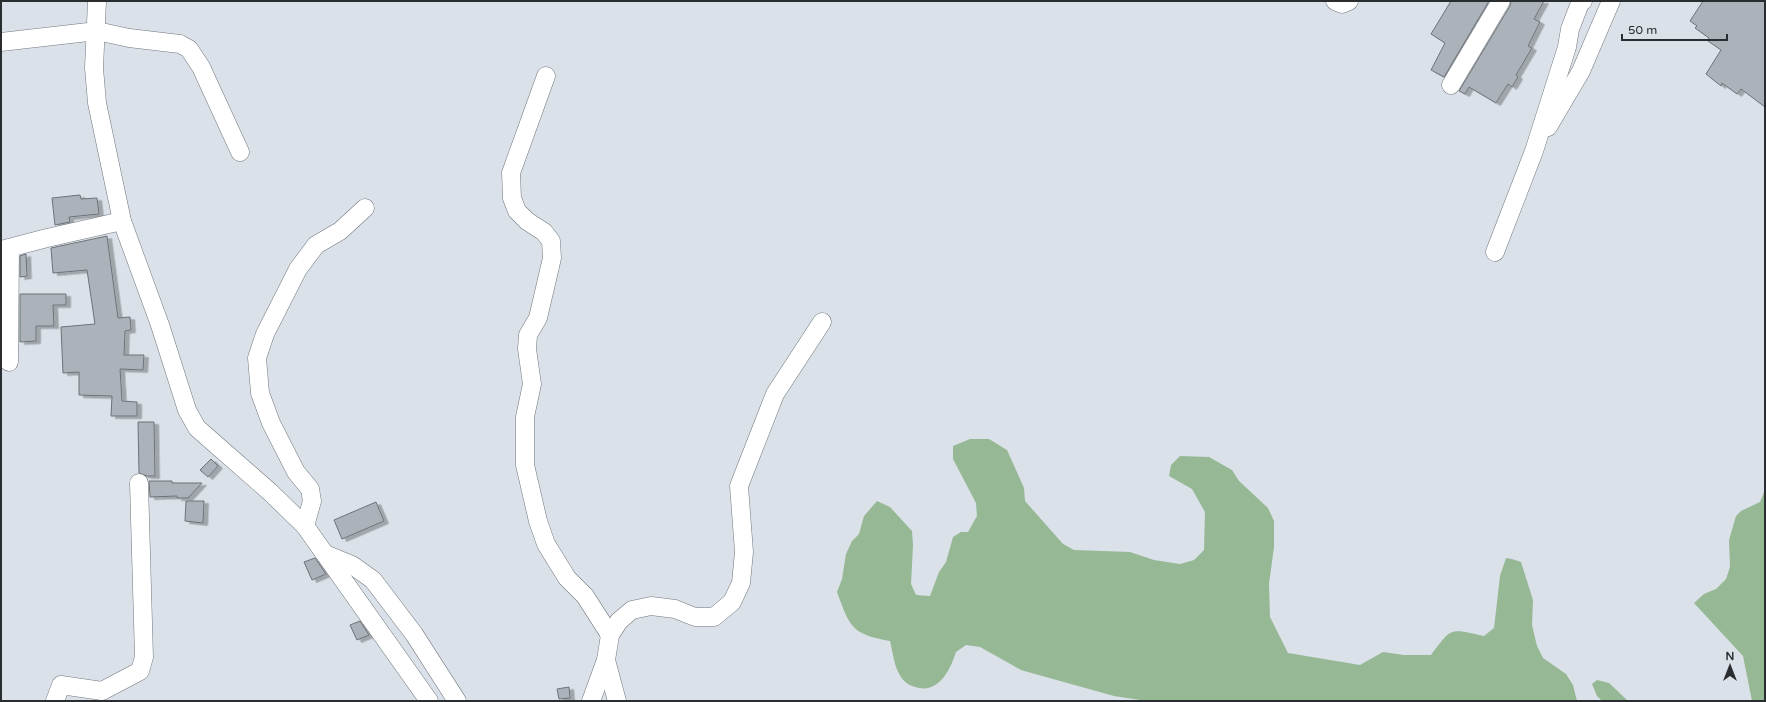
<svg xmlns="http://www.w3.org/2000/svg" width="1766" height="702" font-family="'Varela Round',sans-serif">
<style>
.green{fill:#96b895}
.building{fill:#abb2b9;stroke:#6b7278;filter:url(#shadow)}
.lines{fill:none;stroke-linecap:round;stroke-linejoin:round}
.minor-casing{stroke:#71777d;stroke-width:19}
.minor{stroke:#fff;stroke-width:18}
</style>
<defs>
<filter id="shadow"><feDropShadow dx="4.5" dy="2.5" stdDeviation="0" flood-color="#0004"/></filter>
</defs>
<rect width="100%" height="100%" fill="#dae1e8"/>
<g class="green">
<path d="M970,439H989L1007,450L1024,488L1025,501L1063,544L1074,550L1130,552L1154,560L1180,564L1194,560L1204,550L1205,512L1192,489L1169,476L1171,465L1180,456L1209,457L1232,470L1239,481L1268,508L1274,521V547L1269,584L1270,617L1288,653L1360,665L1383,652L1404,655H1431C1453,626 1449,629 1484,636L1494,628L1500,576L1506,558L1512,559L1521,562L1533,600L1532,625L1537,646L1543,658L1566,674L1573,685L1577,701L1140,700L1114,696L1035,674L1021,670L980,647L966,645L956,652C951,668 940,692 919,688C911,686 906,684 901,677C894,667 893,653 890,641C851,634 850,627 837,592L842,579L846,554L852,541L859,534L864,516L877,501L890,507L912,531L913,545L911,584L916,595L930,596L939,572L946,562L953,537L961,532H968L977,516L976,503L953,459V446Z"/>
<path d="M1765,490V701H1752L1743,656L1694,603L1704,594L1716,589L1726,579L1730,567L1729,540L1736,516L1741,511L1760,502Z"/>
<path d="M1597,680L1609,683L1628,701H1602L1597,696L1592,684Z"/>
</g>
<g class="building">
<path d="M1451,1H1489L1444,77L1431,70L1445,43L1431,34Z"/>
<path d="M1511,1H1544L1534,19L1540,22L1528,46L1532,48L1516,75L1518,77L1512,87L1508,84L1496,103L1469,87L1465,94L1459,91L1510,6Z"/>
<path d="M1703,1H1765V107L1741,89L1737,94L1722,83L1721,86L1706,74L1721,50L1708,41L1709,38L1695,28L1697,26L1690,21Z"/>
<path d="M80,195L81,199L97,198L99,214L69,217L70,222L55,225L52,198Z"/>
<path d="M107,236L118,318L130,317L131,330L125,331L124,355H144L143,370L120,369L122,401L137,402V416H111L112,396L79,395V372L63,373L61,327L95,324L87,270L53,273L51,248Z"/>
<path d="M26,254L27,276L20,277V256Z"/>
<path d="M20,294H66V305H53L54,326H36V341L20,342Z"/>
<path d="M138,422H154L155,476H147L139,473Z"/>
<path d="M211,459L218,466L208,477L200,470Z"/>
<path d="M149,481H172V483H202L188,498H177V496L150,497Z"/>
<path d="M186,501H204L203,523L185,521Z"/>
<path d="M376,502L384,521L342,539L334,520Z"/>
<path d="M315,558L326,574L312,580L304,562Z"/>
<path d="M360,621L369,635L357,640L350,625Z"/>
<path d="M569,687L570,698L559,699L557,689Z"/>
</g>
<g class="lines">
<g class="minor-casing">
<g id="minor">
<path d="M97,1L94,68L97,103L122,221L160,325L187,410L197,428L270,492L305,526L429,701"/>
<path d="M1335,1L1342,4L1349,1"/>
<path d="M1,42L97,31L129,38L180,44L189,49L201,67L240,152"/>
<path d="M546,76L511,173L512,198L517,211L527,221L544,232L551,241L552,258L538,318L528,335L527,349L532,384L525,417V465L538,521L546,544L567,578L585,596L610,635"/>
<path d="M1451,85L1501,1"/>
<path d="M1548,127L1581,71L1611,1"/>
<path d="M1,250L47,238L122,221"/>
<path d="M1495,252L1534,151L1567,47L1570,29L1580,3L1583,1"/>
<path d="M9,362L10,248"/>
<path d="M305,526L312,501L310,489L296,472L271,423L260,393L257,358L265,334L298,269L316,245L340,231L365,208"/>
<path d="M325,554L352,565L373,580L414,634L457,701"/>
<path d="M55,701L61,685L102,691L140,671L144,657L139,483"/>
<path d="M591,701L606,660"/>
<path d="M617,701L606,660L610,635L619,621L632,610L651,606L675,609L695,617H714L732,602L741,583L744,552L739,486L775,394L822,322"/>
</g>
</g>
<use href="#minor" class="minor"/>
</g>
<rect width="1766" height="702" fill="none" stroke="#2a2d2f" stroke-width="4"/>
<g transform="translate(1730 666)" stroke="#dae1e8" stroke-width="3" paint-order="stroke">
<path d="M0-3L7 15L0 10L-7 15Z" fill="#2a2d2f"/>
<text y="-6" font-size="11" font-weight="bold" text-anchor="middle" fill="#2a2d2f">N</text>
</g>
<path d="M1622 34v6h105v-6" fill="none" stroke="#2a2d2f" stroke-width="2"/>
<text x="1628" y="34" font-size="12" fill="#2a2d2f" stroke="#dae1e8" stroke-width="3" paint-order="stroke">50 m</text>
</svg>
